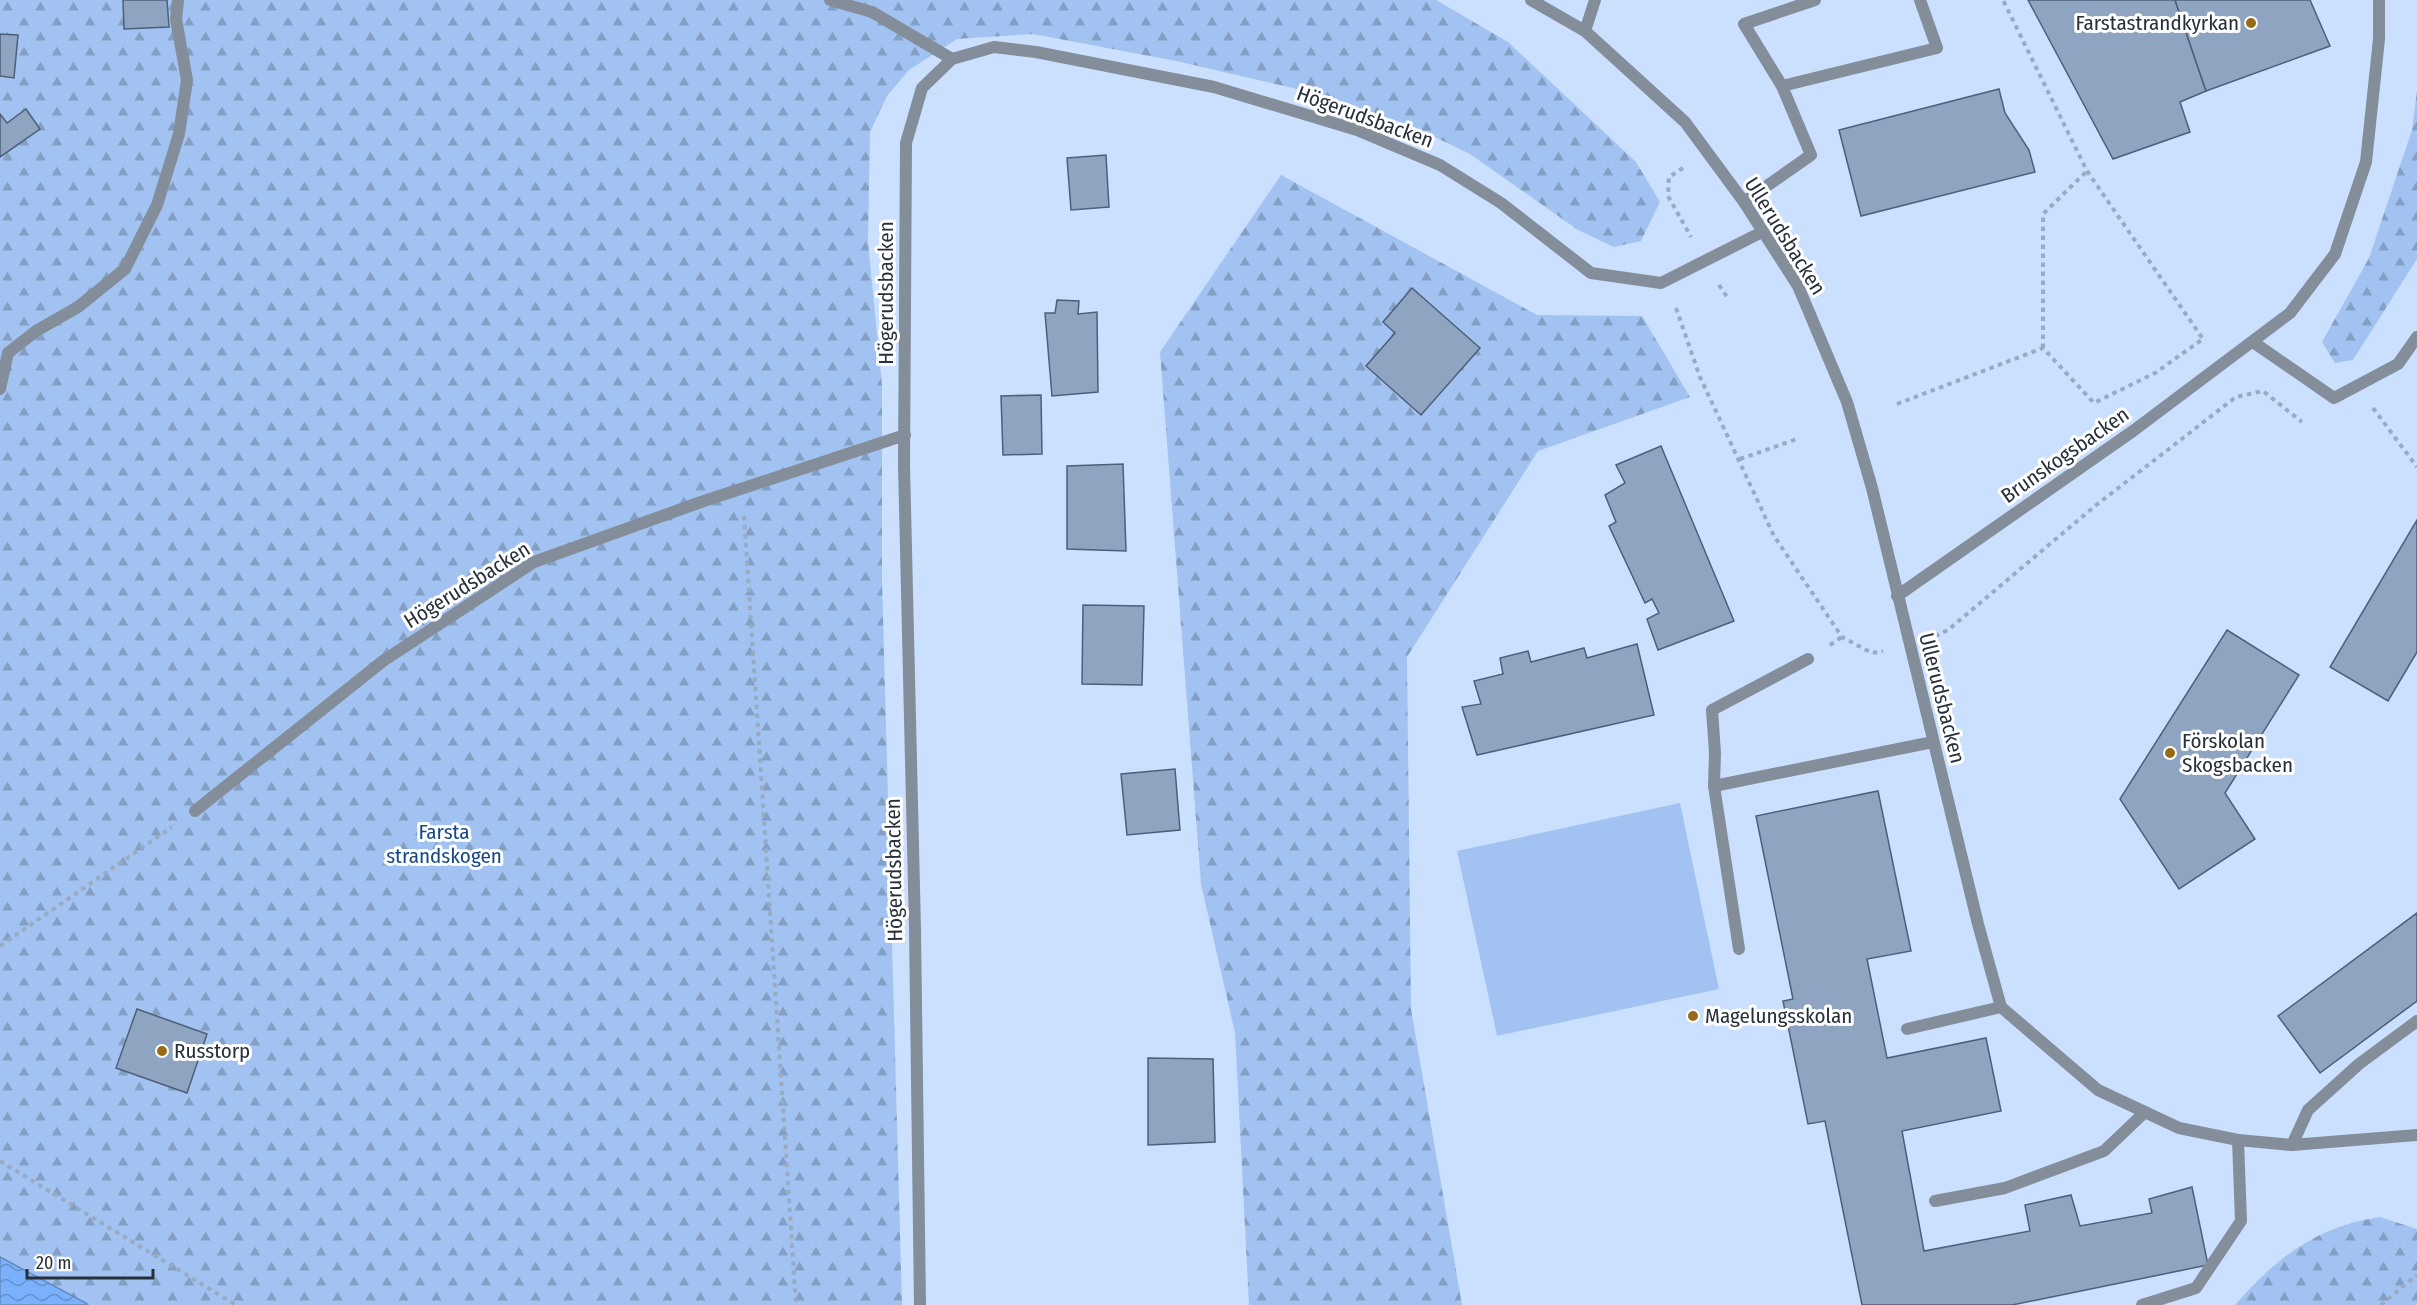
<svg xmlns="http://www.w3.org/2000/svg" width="2417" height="1305" font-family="'Fira Sans Condensed',sans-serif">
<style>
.forest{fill:url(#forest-firs)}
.garden{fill:#a2c3f1}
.water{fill:url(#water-waves);stroke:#6189c2;stroke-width:1.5}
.building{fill:#8fa4c0;stroke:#4d5f79;stroke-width:1.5}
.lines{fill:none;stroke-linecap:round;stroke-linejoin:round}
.path{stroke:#99aac3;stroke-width:4;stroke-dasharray:4.5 4.5;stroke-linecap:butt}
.lane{stroke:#848d9a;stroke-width:12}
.street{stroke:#848d9a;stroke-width:12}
.poi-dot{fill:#976a18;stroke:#fff;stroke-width:2}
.labels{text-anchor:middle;stroke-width:6;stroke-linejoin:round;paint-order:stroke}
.poi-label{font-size:21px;fill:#272f3b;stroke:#fff;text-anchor:start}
.street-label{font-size:21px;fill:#272f3b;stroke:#fff}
.park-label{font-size:21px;fill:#15488b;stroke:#fff}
</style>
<defs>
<pattern id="forest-firs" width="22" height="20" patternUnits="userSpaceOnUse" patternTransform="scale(1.5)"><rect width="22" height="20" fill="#a2c3f1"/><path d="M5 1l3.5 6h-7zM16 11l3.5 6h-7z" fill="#849fc4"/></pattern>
<pattern id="water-waves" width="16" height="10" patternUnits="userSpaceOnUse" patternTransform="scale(1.5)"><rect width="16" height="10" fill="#7ab0fc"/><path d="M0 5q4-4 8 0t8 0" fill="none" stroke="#6490cd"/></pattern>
</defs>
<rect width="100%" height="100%" fill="#cbe0fe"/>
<g class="forest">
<path d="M0,0H1436L1508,42L1636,162L1660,202L1641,241L1614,247L1578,230L1470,154L1412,126L1318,94L1176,61L1033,34L957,39L909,70L887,96L870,132L868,242L882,385V580L902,1305H67L0,1259Z"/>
<path d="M2417,91V259L2353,360L2335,363L2322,342L2369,258L2412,130Z"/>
<path d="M1281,175L1537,315L1642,316L1690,397L1538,451L1407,657L1411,1009L1462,1305H1249L1235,1033L1201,884L1160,352Z"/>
<path d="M2380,1217L2417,1229V1305H2235C2276,1258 2317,1226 2380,1217Z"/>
</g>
<path class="garden" d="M1680,803L1719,989L1497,1036L1457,851Z"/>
<path class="water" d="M0,1257L86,1303L88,1305H0Z"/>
<g class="building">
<path d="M123,0H167L169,27L124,29Z"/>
<path d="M2028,0H2175L2206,91L2180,102L2190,132L2113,159Z"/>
<path d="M2175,0H2310L2330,46L2206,91Z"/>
<path d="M0,34L18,35L14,78L0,76Z"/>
<path d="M1999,89L2005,113L2029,150L2035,172L1861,216L1839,130Z"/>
<path d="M26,109L40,129L0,157V114L7,123Z"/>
<path d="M1106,155L1109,207L1071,210L1067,158Z"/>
<path d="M1412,288L1480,348L1421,415L1366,366L1395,333L1383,322Z"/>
<path d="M1057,300L1079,301L1078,314L1097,312L1098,392L1052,396L1045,313H1055Z"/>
<path d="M1041,395L1042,454L1003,455L1001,396Z"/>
<path d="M1661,446L1734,621L1658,650L1647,619L1659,613L1652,599L1645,603L1609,526L1616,522L1605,495L1625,483L1616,465Z"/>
<path d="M1123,464L1126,551L1067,549V466Z"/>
<path d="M2417,520V652L2388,701L2330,667Z"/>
<path d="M1083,605L1144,606L1142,685L1082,684Z"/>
<path d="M2227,630L2299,675L2225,793L2255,839L2179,889L2120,799Z"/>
<path d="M1637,644L1654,715L1477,755L1462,707L1481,704L1474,681L1503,674L1500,658L1528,651L1531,662L1584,648L1587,658Z"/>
<path d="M1175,769L1180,830L1127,835L1121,774Z"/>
<path d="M1878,791L1911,951L1867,959L1887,1058L1986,1038L2001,1111L1902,1131L1924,1251L2030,1231L2025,1205L2071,1195L2080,1226L2152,1213L2149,1199L2192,1187L2208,1265L2012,1305H1862L1825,1121L1808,1124L1783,1001L1793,999L1756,816Z"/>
<path d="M2417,913V1001L2320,1073L2278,1016Z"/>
<path d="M137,1009L207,1034L187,1093L116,1068Z"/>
<path d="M1148,1058L1213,1059L1215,1142L1148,1145Z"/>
</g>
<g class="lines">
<g class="path">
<path d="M1683,168L1669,177L1668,196L1691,237"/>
<path d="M1719,285L1727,297"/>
<path d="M1676,308L1700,377L1774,536L1842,637L1872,653L1883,651"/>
<path d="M2043,348V214L2087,171"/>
<path d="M1897,404L2043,348L2094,403L2155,373L2203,339L2087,171L2003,0"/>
<path d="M2373,408L2417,467"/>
<path d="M1740,459L1797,439"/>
<path d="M744,516L796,1305"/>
<path d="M1935,636L1948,630L2095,506L2236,397L2263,391L2302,422"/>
<path d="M1830,645L1842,637"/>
<path d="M0,946L172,827"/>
<path d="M0,1161L236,1305"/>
<path d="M2381,1305L2417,1275"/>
</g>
<g class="lane">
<path d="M1585,31L1595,0"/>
<path d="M1782,86L1937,48L1920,0"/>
<path d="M1744,202L1811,155L1782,86L1744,24L1815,0"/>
<path d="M1714,786L1715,753L1712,710L1808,659"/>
<path d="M1739,949L1714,786L1933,742"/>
<path d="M1907,1029L2001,1007"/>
<path d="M1935,1201L2005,1188L2104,1151L2145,1112"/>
<path d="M2142,1305L2196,1288L2241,1221L2238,1140"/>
</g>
<g class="street">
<path d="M830,0L872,12L952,59"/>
<path d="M1531,0L1585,31L1685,122L1744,202L1798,286L1847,402L1872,488L1978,924L2001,1007L2098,1090L2179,1128L2238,1140L2292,1145L2417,1135"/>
<path d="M2253,342L2334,398L2398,364L2417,337"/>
<path d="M0,389L8,353L36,331L78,307L125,269L157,205L179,134L187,80L176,19L178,0"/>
<path d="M1897,596L2133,431L2290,313L2335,254L2366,162L2379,39V0"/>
<path d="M195,811L383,661L534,562L701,502L905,435"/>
<path d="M2292,1145L2308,1110L2359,1064L2417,1021"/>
<path d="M920,1305L915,929L904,465L906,143L922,88L952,59L994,47L1036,52L1214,87L1357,130L1440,165L1501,203L1591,273L1661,283L1762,232"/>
</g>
</g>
<g class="poi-dot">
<circle cx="2251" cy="23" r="6"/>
<circle cx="2170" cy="753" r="6"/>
<circle cx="1693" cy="1016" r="6"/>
<circle cx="162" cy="1051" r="6"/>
</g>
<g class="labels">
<g class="poi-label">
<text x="2239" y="30" text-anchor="end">Farstastrandkyrkan</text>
<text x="2182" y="748">Förskolan<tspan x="2182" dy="24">Skogsbacken</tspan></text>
<text x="1705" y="1023">Magelungsskolan</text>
<text x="174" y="1058">Russtorp</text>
</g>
<g class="street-label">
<text transform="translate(1365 117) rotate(20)" y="7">Högerudsbacken</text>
<text transform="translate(1785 236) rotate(58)" y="7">Ullerudsbacken</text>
<text transform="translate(886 293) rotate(-90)" y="7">Högerudsbacken</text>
<text transform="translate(2065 455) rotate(-35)" y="7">Brunskogsbacken</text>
<text transform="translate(467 585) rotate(-32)" y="7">Högerudsbacken</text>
<text transform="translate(1942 698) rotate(76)" y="7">Ullerudsbacken</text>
<text transform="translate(894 870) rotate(-91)" y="7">Högerudsbacken</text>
</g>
<g class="park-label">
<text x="444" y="839">Farsta<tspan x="444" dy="24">strandskogen</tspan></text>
</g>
</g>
<path d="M27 1269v9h126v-9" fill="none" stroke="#272f3b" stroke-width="3"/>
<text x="36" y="1269" font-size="18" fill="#272f3b" stroke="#ffffff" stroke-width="4.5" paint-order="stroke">20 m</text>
</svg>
